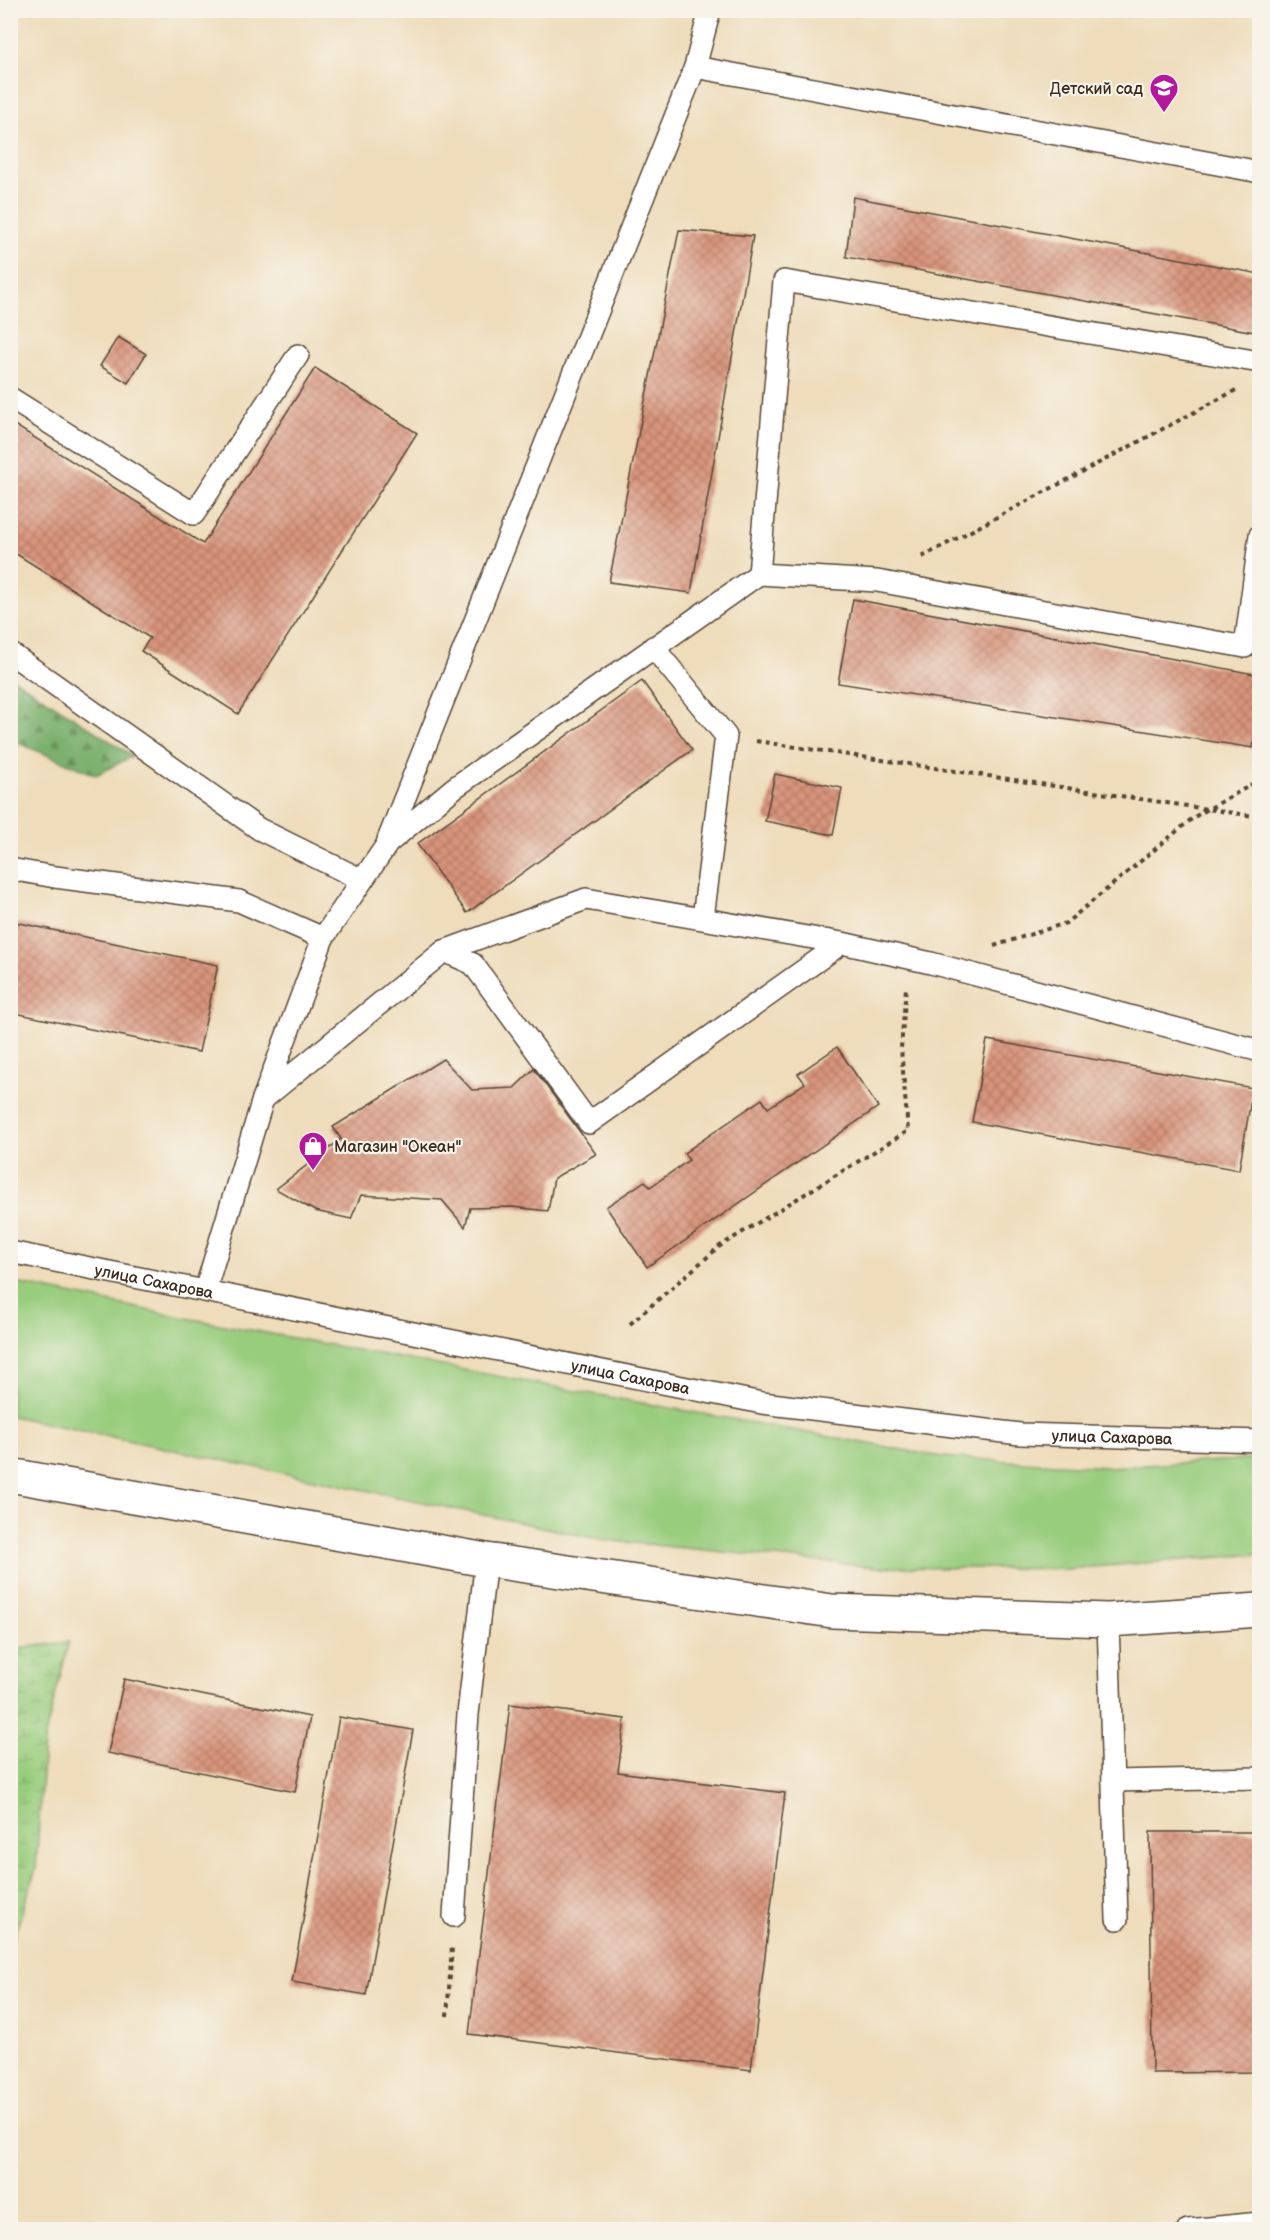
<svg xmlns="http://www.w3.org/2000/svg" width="1270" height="2240" font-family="'Balsamiq Sans',sans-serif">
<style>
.grass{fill:#99cd7e;stroke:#6a7c4e;stroke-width:1.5}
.forest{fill:url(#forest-firs);stroke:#5a6d46;stroke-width:1.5}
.wetland{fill:url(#wetland-marsh);stroke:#6a7c4e;stroke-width:1.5}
.building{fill:url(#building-cross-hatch)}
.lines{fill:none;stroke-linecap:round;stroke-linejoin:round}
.service-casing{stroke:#564535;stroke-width:24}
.tertiary-casing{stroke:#564535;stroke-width:36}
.path{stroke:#564535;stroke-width:4;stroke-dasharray:4.5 4.5;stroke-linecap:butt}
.service{stroke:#fff;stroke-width:21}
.tertiary{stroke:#fff;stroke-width:33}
.labels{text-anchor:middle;stroke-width:4.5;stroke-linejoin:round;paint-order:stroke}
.poi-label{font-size:16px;fill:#3b2a1e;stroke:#f7f3e8;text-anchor:end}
.street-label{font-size:16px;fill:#3b2a1e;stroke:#f7f3e8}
</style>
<defs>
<pattern id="forest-firs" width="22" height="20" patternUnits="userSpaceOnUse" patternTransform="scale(1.5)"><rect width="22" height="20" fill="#7ab06d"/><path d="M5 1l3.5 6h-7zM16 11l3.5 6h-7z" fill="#658f59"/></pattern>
<pattern id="wetland-marsh" width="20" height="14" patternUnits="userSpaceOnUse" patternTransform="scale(1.5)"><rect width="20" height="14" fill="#99cd7e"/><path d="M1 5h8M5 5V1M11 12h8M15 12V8" fill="none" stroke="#85b06c"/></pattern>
<pattern id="building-cross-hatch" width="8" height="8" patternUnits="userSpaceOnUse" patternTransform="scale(1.5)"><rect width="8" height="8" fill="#d9947c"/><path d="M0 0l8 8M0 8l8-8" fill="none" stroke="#b17965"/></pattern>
</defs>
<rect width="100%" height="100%" fill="#f7f3e8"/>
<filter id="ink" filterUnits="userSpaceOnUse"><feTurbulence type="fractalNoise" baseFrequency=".0167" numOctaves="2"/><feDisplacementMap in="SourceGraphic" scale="12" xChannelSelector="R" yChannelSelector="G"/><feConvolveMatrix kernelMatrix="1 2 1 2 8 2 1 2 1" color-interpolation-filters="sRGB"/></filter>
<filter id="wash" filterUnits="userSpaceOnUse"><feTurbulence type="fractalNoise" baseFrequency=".008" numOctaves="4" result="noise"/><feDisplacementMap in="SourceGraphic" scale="24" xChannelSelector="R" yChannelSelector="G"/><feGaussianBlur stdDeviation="1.35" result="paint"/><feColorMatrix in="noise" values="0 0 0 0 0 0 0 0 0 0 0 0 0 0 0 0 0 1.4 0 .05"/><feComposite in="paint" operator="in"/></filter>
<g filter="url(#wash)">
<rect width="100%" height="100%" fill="#eedcba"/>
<path class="grass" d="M11,1282L176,1316L576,1391L942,1457L1107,1467L1259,1459V1554L1066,1569L874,1567L604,1540L11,1416Z"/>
<path class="forest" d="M10,677H11L133,756L96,775L11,740Z"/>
<path class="wetland" d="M69,1642L44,1740L36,1869L11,1946V1649Z"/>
<g id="blocks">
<g class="building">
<path d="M853,197L1260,274V333L846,257Z"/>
<path d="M679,230L753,236L691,593L609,582Z"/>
<path d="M118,337L146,354L128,383L100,366Z"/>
<path d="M315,368L417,433L238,714L141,651L150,638L10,550V422L203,544Z"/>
<path d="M853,599L1260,675V698L1253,748L838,683Z"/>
<path d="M642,681L692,750L467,913L417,844Z"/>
<path d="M775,774L842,788L833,835L765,821Z"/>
<path d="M10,921L218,965L199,1052L10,1012Z"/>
<path d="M987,1040L1253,1088L1239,1170L972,1122Z"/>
<path d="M837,1047L878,1107L647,1267L606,1207L645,1181L650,1187L689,1160L684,1153L762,1099L768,1108L805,1083L798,1074Z"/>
<path d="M443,1059L472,1090L514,1088L534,1069L596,1154L554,1178L548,1211L512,1207L470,1208L465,1227L442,1200L361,1195L351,1219L315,1211L276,1189L341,1139L333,1127Z"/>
<path d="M124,1679L310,1717L295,1792L108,1753Z"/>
<path d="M510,1704L625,1719L618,1772L785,1793L751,2070L469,2034Z"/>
<path d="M339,1717L413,1730L366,1995L292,1982Z"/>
<path d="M1150,1832H1260V2072L1152,2073Z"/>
</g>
</g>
</g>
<g filter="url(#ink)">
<use href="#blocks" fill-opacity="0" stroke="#564535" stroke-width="1.5"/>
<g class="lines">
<g class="service-casing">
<g id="service">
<path d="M695,67L1260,172"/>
<path d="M1260,362L784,281L759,574L877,581L1245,647L1260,535"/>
<path d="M10,398L194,514L298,355"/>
<path d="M653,647L726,736L703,918"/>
<path d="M10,653L259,829L362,880"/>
<path d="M388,840L695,67L710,10"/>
<path d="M10,869L55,877L239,901L323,938"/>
<path d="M444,951L586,899L842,943"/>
<path d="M263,1099L444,951L473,964L589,1123L842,943L931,963L1260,1051"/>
<path id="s1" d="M10,1252L762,1403L1020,1434L1260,1441"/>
<path d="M205,1291L263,1099L323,938L388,843L454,788L759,574"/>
<path d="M1108,1620L1117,1919"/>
<path d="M1113,1781L1260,1778"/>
<path d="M454,1916L468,1714L486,1560"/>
<path d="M1188,2230L1260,2223"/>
</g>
</g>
<g class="tertiary-casing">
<path id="tertiary" d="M10,1475L486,1560L832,1611L1108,1620L1260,1610"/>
</g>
<g class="path">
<path d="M922,557L1236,390"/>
<path d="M756,741L1260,817"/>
<path d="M994,946L1066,923L1194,817L1260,780"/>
<path d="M630,1324L720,1246L908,1131L901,1048L906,988"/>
<path d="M447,2016L452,1947"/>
</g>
<use href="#service" class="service"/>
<use href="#tertiary" class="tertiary"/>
</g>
</g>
<defs>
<g id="school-pin" transform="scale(1.5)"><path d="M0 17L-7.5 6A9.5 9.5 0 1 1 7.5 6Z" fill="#b5179e" stroke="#f7f3e8"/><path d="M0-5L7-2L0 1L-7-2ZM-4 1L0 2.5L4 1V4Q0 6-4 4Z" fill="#fff"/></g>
<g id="shop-pin" transform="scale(1.5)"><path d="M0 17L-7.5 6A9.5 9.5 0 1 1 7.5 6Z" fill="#b5179e" stroke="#f7f3e8"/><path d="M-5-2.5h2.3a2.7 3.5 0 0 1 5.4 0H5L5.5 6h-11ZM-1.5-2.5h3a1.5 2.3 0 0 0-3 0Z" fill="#fff"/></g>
</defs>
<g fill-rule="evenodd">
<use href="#school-pin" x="1164" y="88"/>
<use href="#shop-pin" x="313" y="1146"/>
</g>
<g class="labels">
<g class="poi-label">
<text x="1143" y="94">Детский сад</text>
<text x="334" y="1152" text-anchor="start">Магазин "Океан"</text>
</g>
<g class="street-label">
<text dy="6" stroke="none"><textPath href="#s1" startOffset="147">улица Сахарова</textPath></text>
<text dy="6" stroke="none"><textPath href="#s1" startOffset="633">улица Сахарова</textPath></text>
<text dy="6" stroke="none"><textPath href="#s1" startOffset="1119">улица Сахарова</textPath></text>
</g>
</g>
<rect width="1270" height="2240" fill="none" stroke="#f7f3e8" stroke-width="36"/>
</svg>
